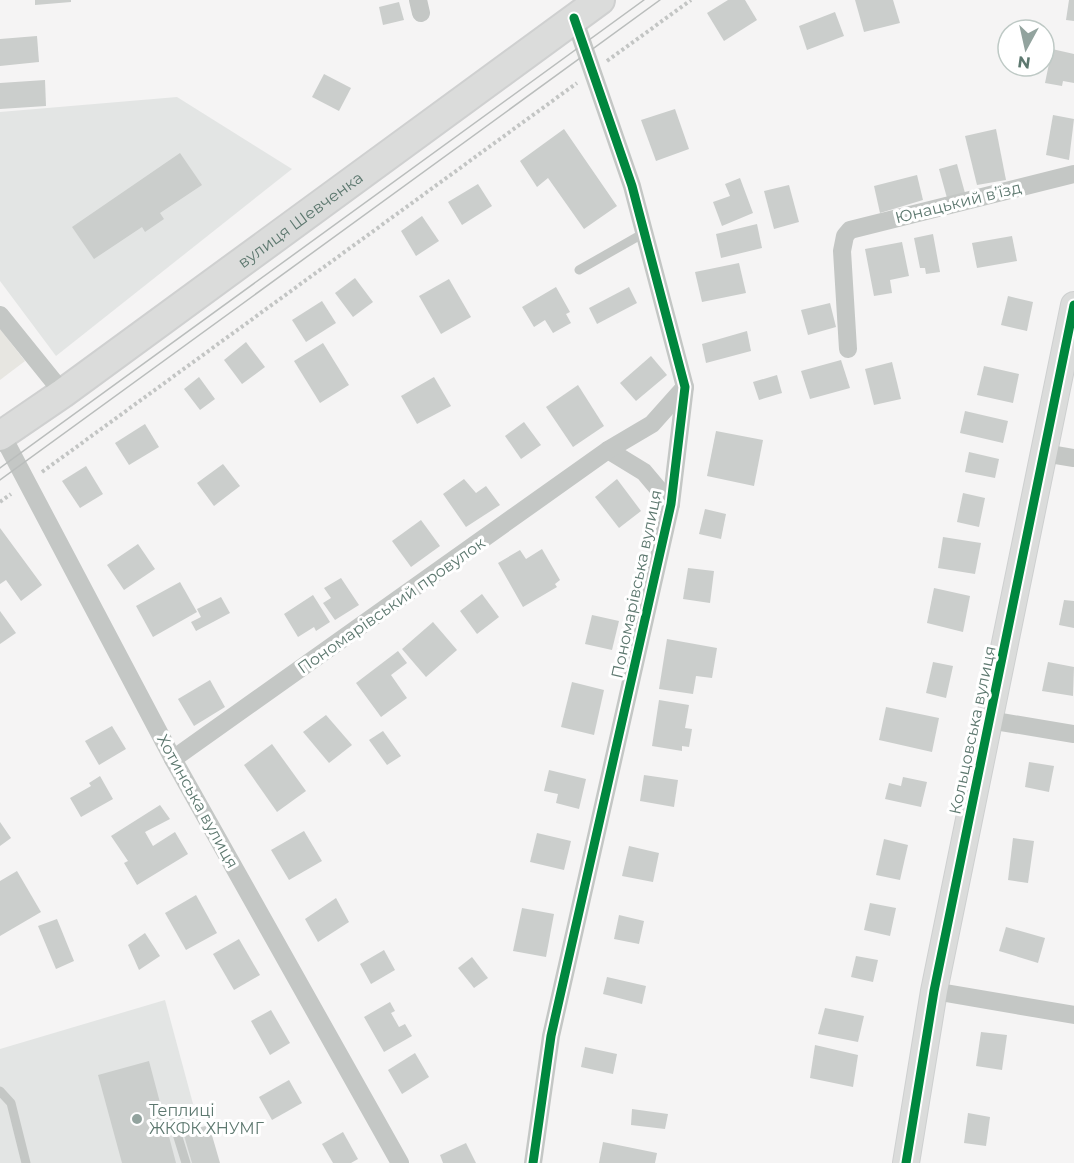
<svg xmlns="http://www.w3.org/2000/svg" width="1074" height="1163" font-family="Montserrat,sans-serif">
<style>
.built{fill:#e3e5e4}
.green{fill:#e7e6e1}
.building{fill:#cbcecc}
.lines{fill:none;stroke-linecap:round;stroke-linejoin:round}
.secondary-casing{stroke:#ced0d0;stroke-width:28}
.primary-casing{stroke:#cfd0d0;stroke-width:32}
.path{stroke:#c3c5c4;stroke-width:4;stroke-dasharray:3 3;stroke-linecap:butt}
.lane{stroke:#c4c7c5;stroke-width:9}
.street{stroke:#c4c7c5;stroke-width:18}
.secondary{stroke:#dbdcdb;stroke-width:26}
.primary{stroke:#dbdcdb;stroke-width:28}
.tram{stroke:#babdbc;stroke-width:1.5}
.cycleway-casing{stroke:#fff;stroke-width:13}
.cycleway{stroke:#00873e;stroke-width:9}
.poi-dot{fill:#92a39e;stroke:#fff;stroke-width:2}
.labels{text-anchor:middle;stroke-width:6;stroke-linejoin:round;paint-order:stroke}
.street-label{font-size:16px;fill:#5d786f;stroke:#fff}
.poi-label{font-size:16px;fill:#5d786f;stroke:#fff;text-anchor:start}
</style>
<rect width="100%" height="100%" fill="#f5f4f4"/>
<g class="built">
<path d="M177,97L292,169L56,356L0,281V112Z"/>
<path d="M165,1000L209,1163H0V1049Z"/>
</g>
<path class="green" d="M0,329L25,361L0,380Z"/>
<g class="building">
<path d="M35,0H71V2L35,5Z"/>
<path d="M728,0H745L757,20L724,41L707,13Z"/>
<path d="M855,0H893L900,23L864,32Z"/>
<path d="M1069,0H1074V21L1066,20Z"/>
<path d="M399,2L404,20L383,25L379,7Z"/>
<path d="M835,12L844,36L807,50L799,26Z"/>
<path d="M37,36L39,62L0,66V39Z"/>
<path d="M1052,49L1074,54V83L1063,81L1062,86L1045,83Z"/>
<path d="M324,74L351,88L339,111L312,97Z"/>
<path d="M45,80L46,106L0,109V83Z"/>
<path d="M675,109L689,149L656,161L641,120Z"/>
<path d="M1053,115L1074,119L1069,160L1046,155Z"/>
<path d="M564,129L617,206L584,229L548,178L537,187L520,161Z"/>
<path d="M996,129L1006,180L977,185L965,136Z"/>
<path d="M180,153L202,185L160,213L164,219L145,232L142,227L94,259L72,227Z"/>
<path d="M957,164L965,193L947,198L939,169Z"/>
<path d="M917,175L923,200L880,213L874,186Z"/>
<path d="M740,178L753,213L722,226L713,202L730,196L725,184Z"/>
<path d="M478,184L492,206L462,225L448,202Z"/>
<path d="M789,185L799,222L774,229L764,191Z"/>
<path d="M422,216L439,241L416,256L401,231Z"/>
<path d="M757,224L762,248L721,258L716,234Z"/>
<path d="M933,234L940,272L926,274L925,268H920L914,238Z"/>
<path d="M1012,236L1017,261L977,268L972,243Z"/>
<path d="M902,242L909,276L890,280L892,293L874,296L865,249Z"/>
<path d="M739,263L746,293L702,302L695,272Z"/>
<path d="M355,278L373,302L353,317L335,293Z"/>
<path d="M449,279L471,317L441,334L419,296Z"/>
<path d="M556,287L570,312L566,314L571,323L553,333L545,320L534,327L522,307Z"/>
<path d="M629,287L637,303L597,324L589,308Z"/>
<path d="M1008,296L1033,302L1027,331L1001,325Z"/>
<path d="M322,301L336,323L306,342L292,320Z"/>
<path d="M830,303L836,327L808,335L801,310Z"/>
<path d="M747,331L751,351L706,363L702,344Z"/>
<path d="M246,342L265,367L242,384L224,360Z"/>
<path d="M323,343L349,385L320,403L294,361Z"/>
<path d="M651,356L667,375L636,401L620,383Z"/>
<path d="M841,360L850,388L810,399L801,371Z"/>
<path d="M892,362L901,399L874,405L865,369Z"/>
<path d="M984,366L1019,374L1013,403L977,395Z"/>
<path d="M777,375L782,393L759,400L753,382Z"/>
<path d="M199,377L215,399L200,410L184,389Z"/>
<path d="M434,377L451,406L417,424L401,396Z"/>
<path d="M578,385L604,426L573,447L546,407Z"/>
<path d="M965,411L1008,421L1003,443L960,433Z"/>
<path d="M524,422L541,445L521,459L505,436Z"/>
<path d="M145,424L159,447L129,465L115,443Z"/>
<path d="M716,431L763,440L754,486L707,476Z"/>
<path d="M969,452L999,459L995,478L965,472Z"/>
<path d="M223,464L240,486L214,506L197,483Z"/>
<path d="M86,466L103,494L80,508L62,481Z"/>
<path d="M464,479L476,493L486,486L500,505L466,527L443,494Z"/>
<path d="M617,479L641,511L619,528L595,497Z"/>
<path d="M963,493L985,498L979,527L957,522Z"/>
<path d="M705,509L726,514L721,539L699,534Z"/>
<path d="M421,520L440,546L411,567L392,541Z"/>
<path d="M0,528L42,585L21,601L6,580L0,584Z"/>
<path d="M943,537L981,543L975,574L938,568Z"/>
<path d="M138,544L155,569L124,590L107,565Z"/>
<path d="M542,549L560,580L555,584L557,587L523,607L498,563L520,550L526,559Z"/>
<path d="M688,568L714,571L710,603L683,599Z"/>
<path d="M341,578L359,605L335,620L323,603L331,598L324,588Z"/>
<path d="M180,582L197,612L153,637L136,606Z"/>
<path d="M934,588L970,596L963,632L927,623Z"/>
<path d="M482,594L499,617L477,634L460,611Z"/>
<path d="M313,595L330,622L316,631L314,627L298,637L284,614Z"/>
<path d="M221,597L230,613L196,631L191,622L201,617L197,609Z"/>
<path d="M1064,600L1074,601V628L1059,625Z"/>
<path d="M0,611L16,633L0,644Z"/>
<path d="M592,615L619,621L612,650L585,644Z"/>
<path d="M433,622L457,650L426,677L402,649Z"/>
<path d="M667,639L717,648L712,678L696,676L693,694L659,689Z"/>
<path d="M398,651L407,663L391,675L407,698L381,717L356,683Z"/>
<path d="M933,662L953,666L946,698L926,693Z"/>
<path d="M1048,662L1074,667L1073,696L1042,691Z"/>
<path d="M210,680L225,707L194,726L178,699Z"/>
<path d="M572,682L604,690L594,735L561,727Z"/>
<path d="M659,700L689,705L685,728L692,729L689,747L682,746V751L652,746Z"/>
<path d="M886,707L939,718L932,752L879,740Z"/>
<path d="M326,715L352,745L329,763L303,732Z"/>
<path d="M112,726L126,749L99,765L85,741Z"/>
<path d="M383,731L401,756L387,765L369,740Z"/>
<path d="M272,744L306,791L277,812L244,765Z"/>
<path d="M1029,762L1054,766L1049,792L1025,787Z"/>
<path d="M549,770L586,779L579,809L556,803L558,794L544,791Z"/>
<path d="M644,775L678,780L674,807L640,801Z"/>
<path d="M100,776L113,799L81,817L70,798L91,786L89,783Z"/>
<path d="M903,777L927,782L921,807L885,799L889,783L901,786Z"/>
<path d="M160,805L170,819L145,832L153,846L175,832L188,854L137,885L124,863L128,861L111,836Z"/>
<path d="M0,822L11,838L0,846Z"/>
<path d="M304,831L322,861L289,880L271,850Z"/>
<path d="M537,833L571,841L564,870L530,862Z"/>
<path d="M1013,838L1034,841L1028,883L1008,880Z"/>
<path d="M884,839L908,845L900,880L876,875Z"/>
<path d="M629,846L659,853L653,882L622,876Z"/>
<path d="M17,871L41,912L0,936V881Z"/>
<path d="M196,895L217,933L186,950L165,913Z"/>
<path d="M336,898L349,922L318,942L305,919Z"/>
<path d="M870,903L896,908L890,936L864,930Z"/>
<path d="M522,908L554,914L546,957L513,951Z"/>
<path d="M619,915L644,921L639,944L614,939Z"/>
<path d="M57,919L74,961L56,969L38,926Z"/>
<path d="M1006,927L1045,938L1038,963L999,951Z"/>
<path d="M145,933L160,956L139,970L128,945Z"/>
<path d="M239,939L260,975L234,990L213,954Z"/>
<path d="M384,950L395,970L371,984L360,964Z"/>
<path d="M856,956L878,960L873,982L851,977Z"/>
<path d="M472,957L488,978L474,988L458,968Z"/>
<path d="M607,977L646,986L642,1004L603,994Z"/>
<path d="M390,1002L395,1011L391,1013L399,1027L405,1024L412,1036L384,1052L364,1017Z"/>
<path d="M825,1008L864,1016L858,1042L818,1034Z"/>
<path d="M271,1010L290,1043L270,1055L251,1021Z"/>
<path d="M981,1032L1007,1035L1002,1070L976,1066Z"/>
<path d="M815,1045L858,1055L853,1087L810,1078Z"/>
<path d="M585,1047L617,1054L613,1074L581,1067Z"/>
<path d="M415,1053L429,1077L402,1094L388,1070Z"/>
<path d="M149,1061L176,1163H122L98,1075Z"/>
<path d="M289,1080L302,1103L272,1120L259,1097Z"/>
<path d="M632,1109L668,1114L665,1129L631,1125Z"/>
<path d="M968,1113L990,1117L986,1146L964,1143Z"/>
<path d="M209,1125L220,1163H192L183,1132Z"/>
<path d="M343,1132L358,1159L351,1163H333L322,1144Z"/>
<path d="M603,1142L657,1153L655,1163H599Z"/>
<path d="M466,1143L476,1163H443L440,1155Z"/>
</g>
<g class="lines">
<g class="secondary-casing">
<path id="secondary" d="M906,1163L934,991L1074,305"/>
</g>
<g class="primary-casing">
<g id="primary">
<path id="s1" d="M0,436L63,393L600,0"/>
</g>
</g>
<g class="path">
<path d="M607,61L691,0"/>
<path d="M42,472L577,83"/>
<path d="M0,502L11,494"/>
</g>
<g class="lane">
<path d="M579,270L644,233"/>
<path d="M0,1091L11,1103L26,1163"/>
<path d="M173,1121L186,1163"/>
</g>
<g class="street">
<path d="M418,0L421,13"/>
<path d="M0,315L63,393"/>
<path d="M848,349L842,251L845,236L850,230L1074,174"/>
<path d="M2,435L173,759L400,1163"/>
<path d="M608,450L644,472L671,504"/>
<path d="M1044,453L1074,458"/>
<path d="M989,720L1074,734"/>
<path d="M173,759L608,450L652,424L685,387"/>
<path d="M934,991L1074,1015"/>
<path d="M533,1163L551,1036L671,504L685,387L632,186L574,18"/>
</g>
<use href="#secondary" class="secondary"/>
<use href="#primary" class="primary"/>
<g class="tram">
<path d="M0,468L644,0"/>
<path d="M0,480L660,0"/>
</g>
<g class="cycleway-casing">
<g id="cycleway">
<path d="M533,1163L551,1036L671,504L685,387L632,186L574,18"/>
<path d="M906,1163L934,991L1074,305"/>
</g>
</g>
<use href="#cycleway" class="cycleway"/>
</g>
<circle class="poi-dot" cx="137" cy="1119" r="6"/>
<g class="labels">
<g class="street-label">
<text transform="translate(958 202) rotate(-14)" y="6">Юнацький в’їзд</text>
<text dy="6" stroke="none"><textPath href="#s1" startOffset="370">вулиця Шевченка</textPath></text>
<text transform="translate(636 584) rotate(-78)" y="6">Пономарівська вулиця</text>
<text transform="translate(391 605) rotate(-35)" y="6">Пономарівський провулок</text>
<text transform="translate(972 730) rotate(-78)" y="6">Кольцовська вулиця</text>
<text transform="translate(198 801) rotate(61)" y="6">Хотинська вулиця</text>
</g>
<g class="poi-label">
<text x="149" y="1116">Теплиці<tspan x="149" dy="18">ЖКФК ХНУМГ</tspan></text>
</g>
</g>
<g transform="translate(1026 48) rotate(188)"><circle r="28" fill="#ffffff" stroke="#bec9c5" stroke-width="1.5"/>
<path d="M0-4.5L10 22L0 15L-10 22Z" fill="#92a39e"/>
<text y="-9" font-size="16" font-weight="bold" text-anchor="middle" fill="#5d786f">N</text>
</g>
</svg>
